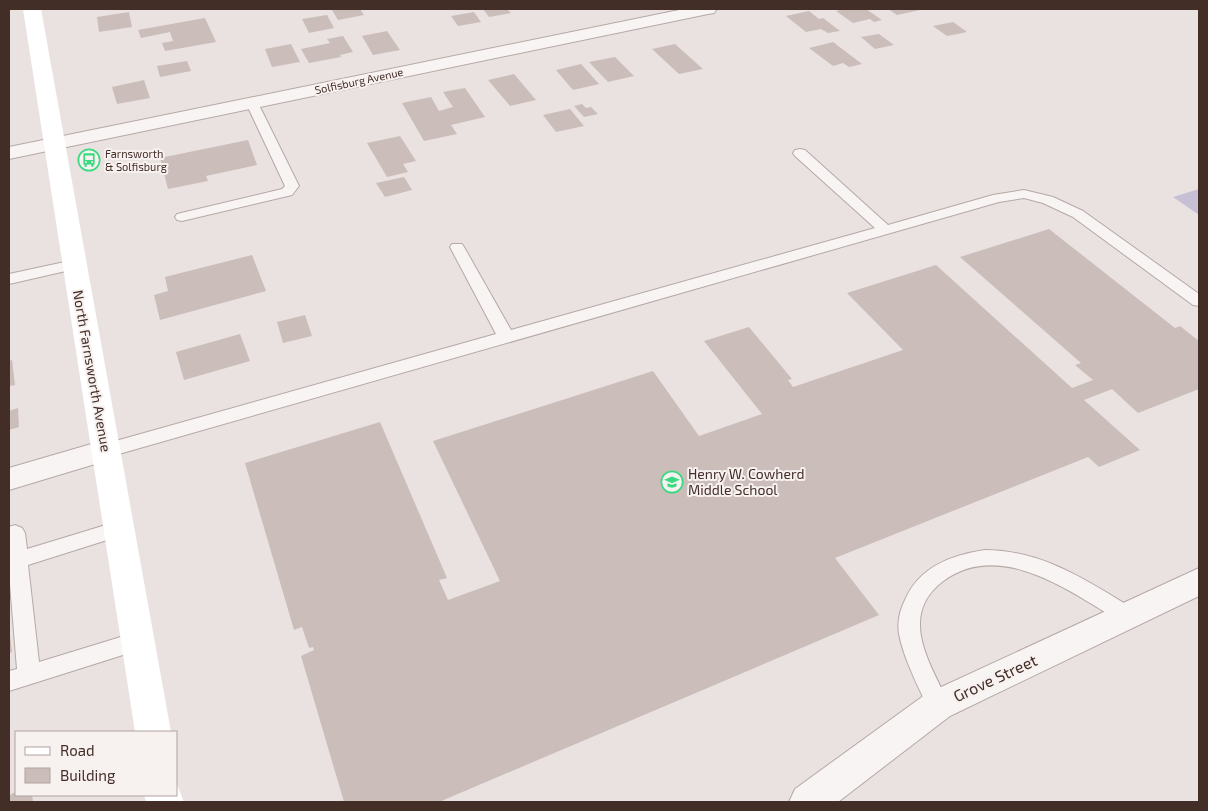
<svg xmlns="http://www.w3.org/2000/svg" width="1208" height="811" font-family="'Exo 2',sans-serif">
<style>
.green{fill:#c7c0d5}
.building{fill:#cbbdba}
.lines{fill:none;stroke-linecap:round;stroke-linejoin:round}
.lane-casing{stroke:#b5a8a5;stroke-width:2}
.street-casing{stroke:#b5a8a5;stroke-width:2}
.lane{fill:#f8f4f3;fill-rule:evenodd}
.street{fill:#f8f4f3;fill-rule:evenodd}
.secondary{fill:#fff;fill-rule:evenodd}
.labels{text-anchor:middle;stroke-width:4;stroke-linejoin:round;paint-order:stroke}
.far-street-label{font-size:11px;fill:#432d27;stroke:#f7f1f0}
.far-poi-label{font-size:11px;fill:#432d27;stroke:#f7f1f0;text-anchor:start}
.street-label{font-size:14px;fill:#432d27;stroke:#f7f1f0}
.poi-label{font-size:14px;fill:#432d27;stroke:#f7f1f0;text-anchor:start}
.near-street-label{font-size:16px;fill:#432d27;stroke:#f7f1f0}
</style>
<rect width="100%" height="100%" fill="#eae2e0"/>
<path class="green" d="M1199,189V215L1173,197Z"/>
<g class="building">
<path d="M339,9H360L364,15L338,20L332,10Z"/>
<path d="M483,9H507L511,13L489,17Z"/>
<path d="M844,9H866L882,20L874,22L870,19L853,23L836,11Z"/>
<path d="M888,9H918L920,10L897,15Z"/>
<path d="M809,11L819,19L823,18L840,31L828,33L821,29L806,32L786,16Z"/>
<path d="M129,12L132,27L99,32L97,17Z"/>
<path d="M474,12L481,22L458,26L451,16Z"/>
<path d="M327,15L334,28L309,33L302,19Z"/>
<path d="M205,18L216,42L165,51L162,43L173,41L170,32L141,38L138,30Z"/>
<path d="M953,22L967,32L947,36L933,26Z"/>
<path d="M387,31L400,50L373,55L362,36Z"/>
<path d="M879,34L894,45L875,49L861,37Z"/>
<path d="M343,36L353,52L340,55L341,57L309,63L301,49L330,43L327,39Z"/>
<path d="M833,42L862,64L849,67L843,63L833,66L809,48Z"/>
<path d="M291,44L300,62L272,67L265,49Z"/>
<path d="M675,44L703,69L679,74L652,49Z"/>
<path d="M615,57L634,76L608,82L589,62Z"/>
<path d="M187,61L191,71L160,77L157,66Z"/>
<path d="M581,64L599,84L573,90L556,70Z"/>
<path d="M514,74L536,100L510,106L488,80Z"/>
<path d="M144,80L150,98L117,104L112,87Z"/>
<path d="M465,88L485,117L451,125L457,134L424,141L402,103L431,97L439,111L453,107L443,92Z"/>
<path d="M582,104L586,108L591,107L598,114L584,117L574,106Z"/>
<path d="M570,109L584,126L556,132L543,115Z"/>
<path d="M400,136L416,161L403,164L408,172L387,177L367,143Z"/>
<path d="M248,140L257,165L206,176L208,181L168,189L160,158Z"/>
<path d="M404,177L412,190L385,197L376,183Z"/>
<path d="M1049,229L1175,328L1180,326L1199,341V389L1138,413L1112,389L1084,400L1140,450L1099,467L1088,457L835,558L879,615L439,802H344L301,656L314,650L313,647L309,648L302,627L294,630L245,463L380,422L447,578L439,580L448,600L500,581L433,441L653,371L699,436L762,414L704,341L749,327L792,379L788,380L793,387L903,350L847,293L936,265L1072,388L1093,380L1075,365L1081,363L960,257Z"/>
<path d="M252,255L266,291L160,320L154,295L168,291L165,277Z"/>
<path d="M305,315L312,336L283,343L277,322Z"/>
<path d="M240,334L250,361L184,380L176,352Z"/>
<path d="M12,360L15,385L9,386V361Z"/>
<path d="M18,408L19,427L9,430V411Z"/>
<path d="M9,627L12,652L9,653Z"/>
<path d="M16,792V795H32L33,802H9V795Z"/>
</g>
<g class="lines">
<g class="lane-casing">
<g id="lane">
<path d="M252,99L258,103L299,186L292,195L182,221L177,220L175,217L177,214L282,189L285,186L246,103Z"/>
<path d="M800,149L805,150L888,225L993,195L1024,190L1053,197L1083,211L1199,294V306L1193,305L1073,217L1043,203L1024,198L999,202L105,458L99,456L96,451L99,446L105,444L496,334L450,247L452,244H462L464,247L511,330L875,228L795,156L793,153L795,150Z"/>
<path d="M74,260L79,262L82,265L79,268L9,284V274Z"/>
<path d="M119,521L126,524L129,529L126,534L28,565L39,662L137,632L145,634L148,641L145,648L9,691V671L17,669L9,572V527L15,525L22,528L25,533L27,549Z"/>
<path d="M985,550C1043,550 1087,581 1134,609L1137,615L1134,621L1127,624L1120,621C1070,592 1000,538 942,582C928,593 919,608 920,627C921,653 939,681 949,705L946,712L938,715L930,712C919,688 904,660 899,634C897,622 900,610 905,600C919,567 951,555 985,550Z"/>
</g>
</g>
<g class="street-casing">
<g id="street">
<path d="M684,9H717L714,13L708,14L9,159V147Z"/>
<path d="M105,440L115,444L119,451L115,458L9,490V468Z"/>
<path d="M1199,568V596L950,716L838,802H789L795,789L926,694Z"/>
</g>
</g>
<use href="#lane" class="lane"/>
<use href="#street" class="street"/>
<g class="secondary">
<path d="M23,9H41L171,732H135Z"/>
<path d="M176,782L184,802H146L144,795H176Z"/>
</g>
</g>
<defs>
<g id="bus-ring" transform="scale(1.125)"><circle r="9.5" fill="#f7f1f0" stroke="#3ada81" stroke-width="1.5"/><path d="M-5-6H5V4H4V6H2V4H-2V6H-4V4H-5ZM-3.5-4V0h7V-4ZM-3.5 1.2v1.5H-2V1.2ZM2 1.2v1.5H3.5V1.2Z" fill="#3ada81"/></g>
<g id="school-ring" transform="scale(1.125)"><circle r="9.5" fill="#f7f1f0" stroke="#3ada81" stroke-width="1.5"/><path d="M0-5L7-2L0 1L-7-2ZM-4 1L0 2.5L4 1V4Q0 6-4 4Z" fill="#3ada81"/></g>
</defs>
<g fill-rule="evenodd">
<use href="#bus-ring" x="89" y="160"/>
<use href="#school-ring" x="672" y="482"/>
</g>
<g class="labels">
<g class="far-street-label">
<text transform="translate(359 81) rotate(-12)" y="4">Solfisburg Avenue</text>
</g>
<g class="far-poi-label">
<text x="105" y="158">Farnsworth<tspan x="105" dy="13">&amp; Solfisburg</tspan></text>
</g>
<g class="street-label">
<text transform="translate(92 371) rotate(80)" y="5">North Farnsworth Avenue</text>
</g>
<g class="poi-label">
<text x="688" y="479">Henry W. Cowherd<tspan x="688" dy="16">Middle School</tspan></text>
</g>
<g class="near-street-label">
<text transform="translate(995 678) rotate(-25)" y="6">Grove Street</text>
</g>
</g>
<rect width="1208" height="811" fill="none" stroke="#432d27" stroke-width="20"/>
<rect x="15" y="731" width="162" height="65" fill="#f7f1f0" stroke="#afa3a0"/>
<rect x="25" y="747" width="25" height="8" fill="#ffffff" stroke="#afa3a0"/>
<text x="60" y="756" font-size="15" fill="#432d27">Road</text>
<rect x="25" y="768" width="25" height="15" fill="#cbbdba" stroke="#afa3a0"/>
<text x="60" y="781" font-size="15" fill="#432d27">Building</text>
</svg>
